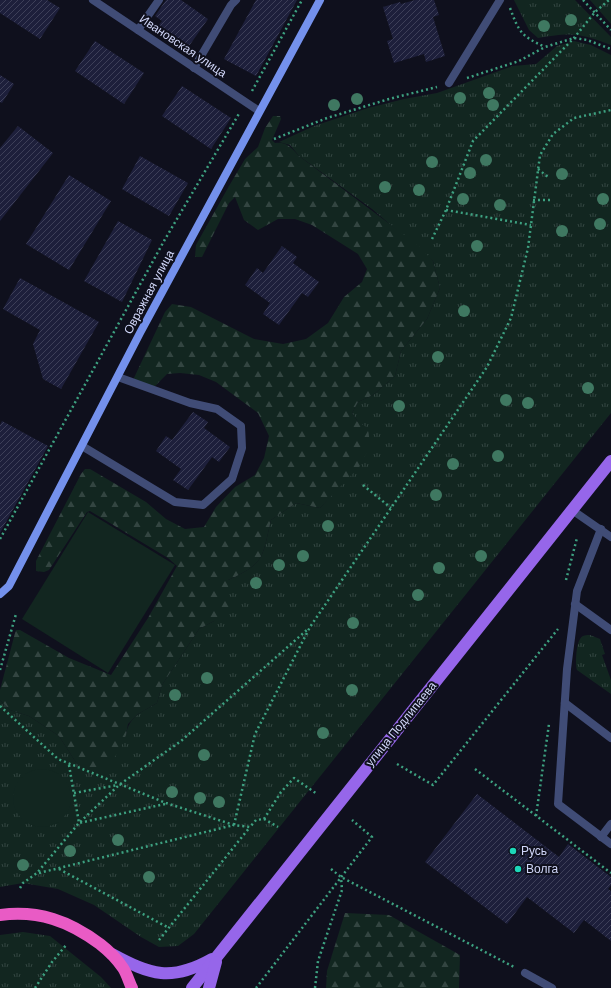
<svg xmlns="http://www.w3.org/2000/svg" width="611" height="988" font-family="'DM Sans',sans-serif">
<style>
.grass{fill:url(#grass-tufts)}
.forest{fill:url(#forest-firs)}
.garden{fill:#122620}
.building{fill:url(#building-hatch)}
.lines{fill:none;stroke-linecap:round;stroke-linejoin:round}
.path{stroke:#3da180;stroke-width:2.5;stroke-dasharray:2 3;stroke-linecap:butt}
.lane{stroke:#404c76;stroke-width:8}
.street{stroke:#404c76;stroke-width:8}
.secondary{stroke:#7491ec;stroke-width:8}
.primary{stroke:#9666ea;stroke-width:12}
.highway{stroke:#e95bc5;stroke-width:12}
.tree{fill:#3f7861}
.poi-dot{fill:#1dd8b9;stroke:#0f101d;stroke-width:1.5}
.labels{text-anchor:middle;stroke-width:4;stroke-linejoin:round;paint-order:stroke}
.street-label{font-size:12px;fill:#d1d7f9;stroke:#0f101d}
.poi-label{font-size:12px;fill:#d1d7f9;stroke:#0f101d;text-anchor:start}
</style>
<defs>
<pattern id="grass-tufts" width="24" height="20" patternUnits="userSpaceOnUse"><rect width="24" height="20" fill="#122620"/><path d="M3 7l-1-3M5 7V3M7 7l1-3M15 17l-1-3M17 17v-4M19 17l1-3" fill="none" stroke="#334541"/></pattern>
<pattern id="forest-firs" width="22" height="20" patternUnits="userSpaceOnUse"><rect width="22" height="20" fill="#122620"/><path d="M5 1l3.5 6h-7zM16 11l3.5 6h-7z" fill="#334541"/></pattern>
<pattern id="building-hatch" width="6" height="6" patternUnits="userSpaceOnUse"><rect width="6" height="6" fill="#1d1f3b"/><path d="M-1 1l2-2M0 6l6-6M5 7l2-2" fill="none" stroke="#3d3f58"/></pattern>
</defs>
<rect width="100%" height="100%" fill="#0f101d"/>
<g class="grass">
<path d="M514,0H575L611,37V45C580,33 571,32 538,38L529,30Z"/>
<path d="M590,0H611V24Z"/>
<path d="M574,41L591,45L611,55V413L194,934L178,946L159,947L141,937L94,905L58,889L23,883L0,887V700L10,710L29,716L59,736L77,764L126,735C129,716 142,712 157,703L162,685L199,629L214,621L228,589V580C266,563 262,557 271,520L296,503L320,508L338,488L358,422L352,413L358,402L373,395L395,376L401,351L427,319L440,288L433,261L372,209L299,156L290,145L279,142L314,126L368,108L404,99L437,93L513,66L536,64L557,46Z"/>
<path d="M590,635L600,639L605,654L602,655L611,680V694L577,670C575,663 576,639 583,636C585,635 587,635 590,635Z"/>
<path d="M23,932L50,936L101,977L111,988H0V935Z"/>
</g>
<g class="forest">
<path d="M273,116H280L281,119L272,140L275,143C286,141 292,148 299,156L419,246L433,261L440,288L427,319L401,351L395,376L373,395L358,402L352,413L358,422L368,428L370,445L360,466L320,508L296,503L271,520C262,557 266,563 228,580L230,608L214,621L199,629L162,685L157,703L138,714L128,724L126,735L118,753L106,767L89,771L77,764L59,736L29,716L10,710L0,700V690L15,633L16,630H20L69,658L111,675L148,618L177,566L168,558L90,511L87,512L49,570L44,572L36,571V561L81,474L85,469H90L146,502L166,519L185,529L204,527L216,507L235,487L255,475L264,458L269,436L258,413L216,382L199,375L180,373L167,374L154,387L133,380L165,312L172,304L191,307L254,339L283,344L306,339L328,323L344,297L362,282L367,269L358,254L312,225L295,219H278L258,230L244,220L235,197L229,203L202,257H195L196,245L229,186L245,159L258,147L265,128Z"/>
<path d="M345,913L389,915L460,955L459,988H326L327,971Z"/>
</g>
<g class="garden">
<path d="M88,512L175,565L108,673L22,619Z"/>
<circle cx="42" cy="798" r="29"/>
</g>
<g class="building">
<path d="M0,0H47L60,8L40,39L0,13Z"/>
<path d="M166,0H181L208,19L189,46L159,25L162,21L155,16Z"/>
<path d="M256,0H297L256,76L224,59Z"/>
<path d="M415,0H434L439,15L433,17L445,56L426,62L424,54L394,63L387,41L393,39L383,7L400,2L401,4Z"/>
<path d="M95,41L144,73L124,104L75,71Z"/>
<path d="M0,75L14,84L2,103L0,102Z"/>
<path d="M182,86L231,118L211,149L162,116Z"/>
<path d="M18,126L53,153L0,221V148Z"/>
<path d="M140,156L188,183L169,216L122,189Z"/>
<path d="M69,175L111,201L69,270L26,244Z"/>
<path d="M118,221L152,240L122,302L84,281Z"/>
<path d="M282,246L297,257L293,263L319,282L308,297L302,293L279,325L263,314L270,303L245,285L257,268L263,273Z"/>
<path d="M20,278L99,322L61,389L43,379L33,344L40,330L3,309Z"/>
<path d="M193,412L208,422L204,428L230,447L219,462L212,457L188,490L173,480L181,469L156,451L166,436L172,440Z"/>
<path d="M2,421L48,446L0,533V425Z"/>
<path d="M477,794L559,857L568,844L611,877V885L608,889L611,891V941L584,920L574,933L527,897L507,924L425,862Z"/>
</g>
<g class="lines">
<g class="path">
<path d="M583,0L611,30"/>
<path d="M510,8C519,32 521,36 545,47"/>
<path d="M467,78L519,61L545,47L574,38L587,40L611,49"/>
<path d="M252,91L302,0"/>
<path d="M274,139L327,118L389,99L437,87"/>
<path d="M538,169L548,177"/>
<path d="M533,200H552"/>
<path d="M446,210L531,225"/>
<path d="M432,239L446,210L473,141L574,38L595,12L609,0"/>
<path d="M363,485L391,508"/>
<path d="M0,539L164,241L240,112"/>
<path d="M566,580L577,538"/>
<path d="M0,670L16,614"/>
<path d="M0,706L58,759L166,803L234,825L250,827L256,820L264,819L278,827"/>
<path d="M397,764L433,785L558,629"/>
<path d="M69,765L79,823L165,804"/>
<path d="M475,769L611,873"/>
<path d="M74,793L118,785"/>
<path d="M536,816L549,724"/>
<path d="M264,819L281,792L294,778L317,794"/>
<path d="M234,825L255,734L310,627L487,367L511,318L528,248L540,155L553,134L574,118L611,110"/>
<path d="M59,869L169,928"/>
<path d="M331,869L341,877L514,967"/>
<path d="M39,873L234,825"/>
<path d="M20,888L23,883L37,873L79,823L119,785L181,741L308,629"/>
<path d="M159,940L250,827"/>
<path d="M35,988L52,962L67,944"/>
<path d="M256,988L372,837L352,820"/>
<path d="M315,988L318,961L342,890L341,877"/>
</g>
<g class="lane">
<path d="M138,30L159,0"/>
<path d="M194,68L231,5L236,0"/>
<path d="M449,83L500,0"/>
<path d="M82,446L175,502L203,505L232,479L242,448L241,426L217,409L190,403L118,377"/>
<path d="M601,529L577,591L567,669L558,804L611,844"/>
<path d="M575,604L611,630"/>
<path d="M565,703L611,738"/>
<path d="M601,837L611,824"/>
</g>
<g class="street">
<path d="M93,0L259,111"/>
<path d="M572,510L611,537"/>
<path d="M525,973L552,988"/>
</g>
<path class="secondary" d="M0,594L9,586L140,333L320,0"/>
<g class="primary">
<path d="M112,954C151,975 171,982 212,959"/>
<path d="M192,988L611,461"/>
<path d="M209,988L216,962"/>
</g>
<path class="highway" d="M0,915C39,910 69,921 100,944C109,951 117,959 123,968C127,974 129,982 132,988"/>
</g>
<g class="tree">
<circle cx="571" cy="20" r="6"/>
<circle cx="544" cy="26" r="6"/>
<circle cx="489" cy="93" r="6"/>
<circle cx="460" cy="98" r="6"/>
<circle cx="357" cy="99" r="6"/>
<circle cx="334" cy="105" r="6"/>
<circle cx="493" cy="105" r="6"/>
<circle cx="486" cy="160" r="6"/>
<circle cx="432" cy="162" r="6"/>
<circle cx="470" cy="173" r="6"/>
<circle cx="562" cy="174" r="6"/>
<circle cx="385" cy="187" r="6"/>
<circle cx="419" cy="190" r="6"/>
<circle cx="463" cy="199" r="6"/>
<circle cx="603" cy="199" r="6"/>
<circle cx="500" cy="205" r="6"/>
<circle cx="600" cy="224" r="6"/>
<circle cx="562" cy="231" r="6"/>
<circle cx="477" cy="246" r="6"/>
<circle cx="464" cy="311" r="6"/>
<circle cx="438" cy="357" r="6"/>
<circle cx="588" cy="388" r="6"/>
<circle cx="506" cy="400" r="6"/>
<circle cx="528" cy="403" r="6"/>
<circle cx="399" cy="406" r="6"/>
<circle cx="498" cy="456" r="6"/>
<circle cx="453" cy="464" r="6"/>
<circle cx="436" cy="495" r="6"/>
<circle cx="328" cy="526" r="6"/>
<circle cx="303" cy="556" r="6"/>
<circle cx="481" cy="556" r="6"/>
<circle cx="279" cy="565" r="6"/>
<circle cx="439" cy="568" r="6"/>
<circle cx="256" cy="583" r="6"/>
<circle cx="418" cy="595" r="6"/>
<circle cx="353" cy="623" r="6"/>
<circle cx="207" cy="678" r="6"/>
<circle cx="352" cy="690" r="6"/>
<circle cx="175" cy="695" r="6"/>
<circle cx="323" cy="733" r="6"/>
<circle cx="204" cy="755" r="6"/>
<circle cx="172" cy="792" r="6"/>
<circle cx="200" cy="798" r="6"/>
<circle cx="219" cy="802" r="6"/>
<circle cx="118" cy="840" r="6"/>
<circle cx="70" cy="851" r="6"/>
<circle cx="23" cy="865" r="6"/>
<circle cx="149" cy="877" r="6"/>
</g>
<g class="poi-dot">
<circle cx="513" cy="851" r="4"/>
<circle cx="518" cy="869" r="4"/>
</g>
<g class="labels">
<g class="street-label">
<text transform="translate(183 46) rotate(34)" y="4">Ивановская улица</text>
<text transform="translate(149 292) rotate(-62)" y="4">Овражная улица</text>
<text transform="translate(401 724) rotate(-51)" y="4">улица Подлипаева</text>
</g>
<g class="poi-label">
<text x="521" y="855">Русь</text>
<text x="526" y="873">Волга</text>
</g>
</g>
</svg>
